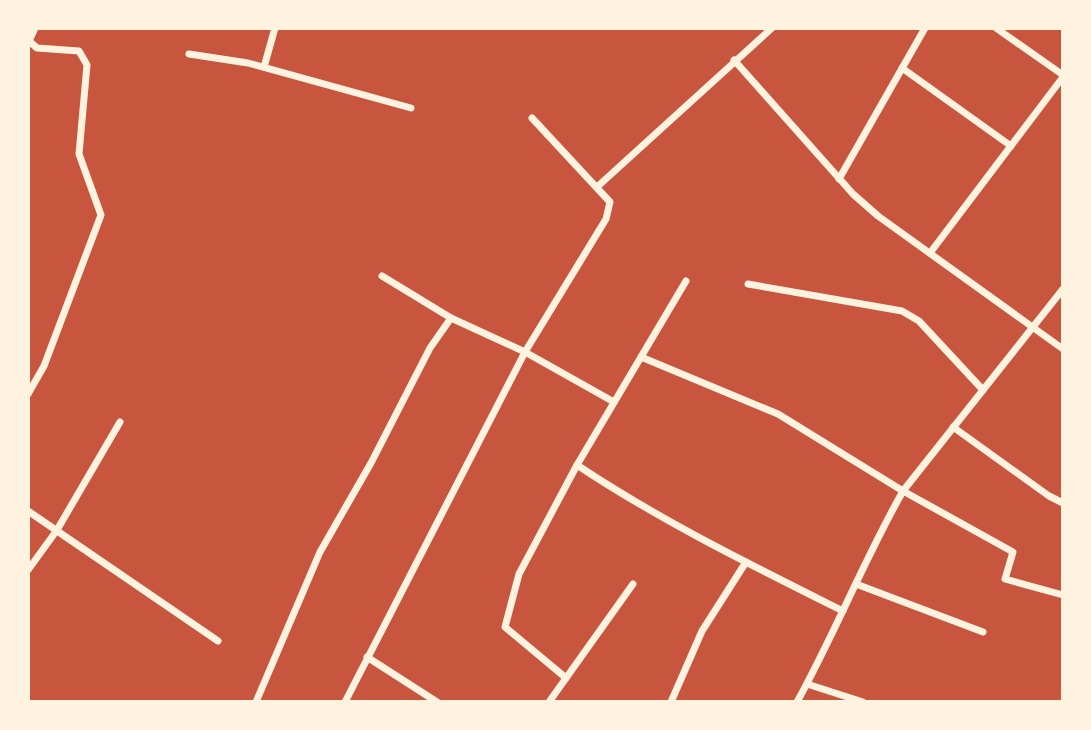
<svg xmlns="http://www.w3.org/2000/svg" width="1091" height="730" font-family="Quicksand,sans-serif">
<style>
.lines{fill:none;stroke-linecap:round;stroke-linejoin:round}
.minor{stroke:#fff3e0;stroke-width:7}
</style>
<rect width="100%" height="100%" fill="#c8553d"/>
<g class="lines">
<g class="minor">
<path d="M996,28L1063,75"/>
<path d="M189,54L248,63L411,108"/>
<path d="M734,60L853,194L878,216L1063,349"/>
<path d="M264,67L275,28"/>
<path d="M902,68L1011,146"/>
<path d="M839,179L925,28"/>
<path d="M597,187L772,28"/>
<path d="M930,253L1063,77"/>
<path d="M382,276L451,318L525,352L614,402"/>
<path d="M748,284L902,311L919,321L983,390"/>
<path d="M641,357L778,414L903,491L1013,552L1005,579L1063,595"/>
<path d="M28,394L44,366L101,215L79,154L87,65L79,51L37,48L29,41L35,28"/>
<path d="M953,427L1049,496L1063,503"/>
<path d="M577,465C661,521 753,566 843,611"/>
<path d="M28,511L218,641"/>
<path d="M28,570L57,530L120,422"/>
<path d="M856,584L983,632"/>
<path d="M367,657L437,702"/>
<path d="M566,678L505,627L519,574L577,465L686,281"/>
<path d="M807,684L863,702"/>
<path d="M256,702L320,552L371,463L430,348L451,318"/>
<path d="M345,702L525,352L606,219L610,202L532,118"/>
<path d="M549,702L633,584"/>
<path d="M671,702L702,631L746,562"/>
<path d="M797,702C835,633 864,560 903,491L1063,289"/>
</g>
</g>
<rect width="1091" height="730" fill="none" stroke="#fff3e0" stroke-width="60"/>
</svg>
